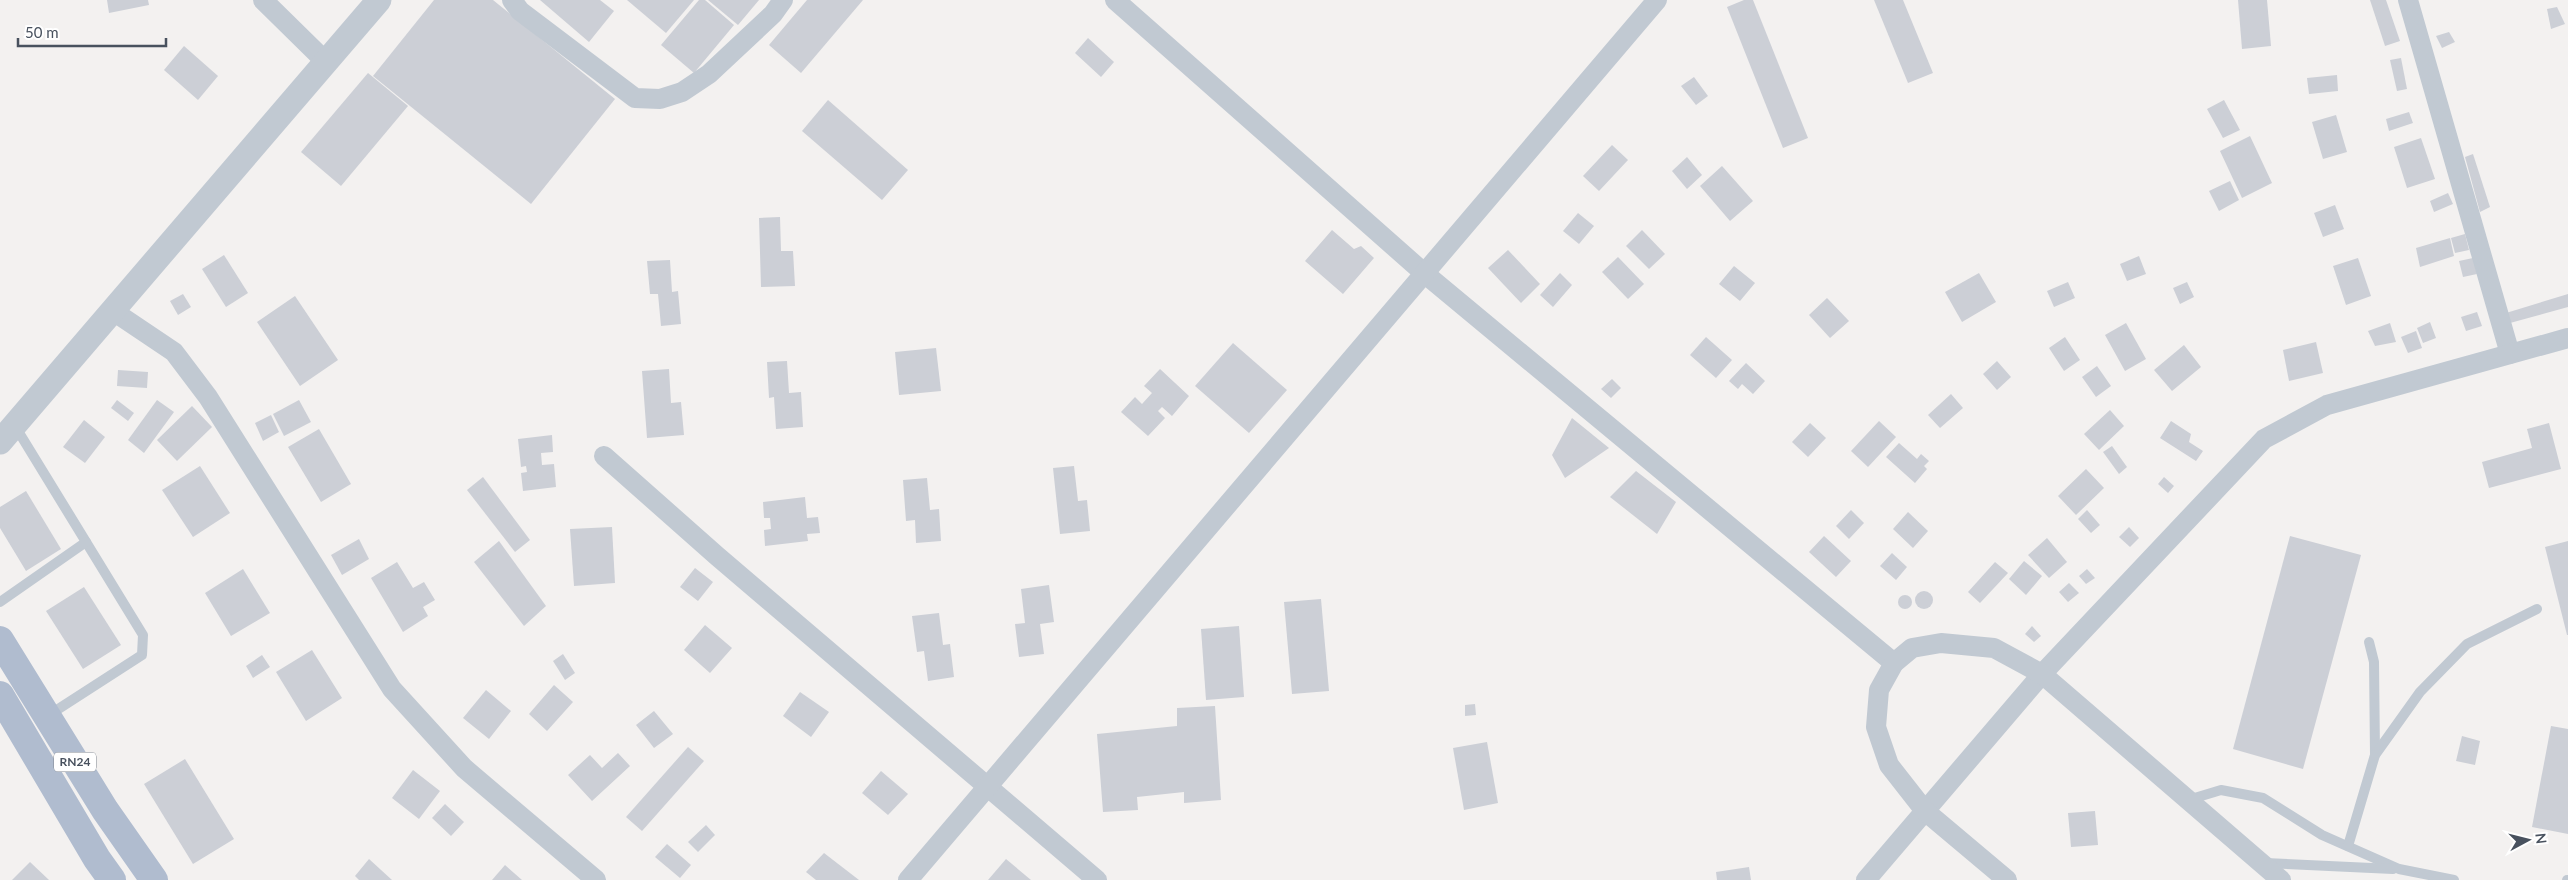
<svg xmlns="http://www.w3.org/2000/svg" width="2568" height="880" font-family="Lato,sans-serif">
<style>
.building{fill:#cccfd6}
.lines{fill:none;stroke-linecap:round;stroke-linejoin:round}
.service{stroke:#c1c9d2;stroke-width:10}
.minor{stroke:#c1c9d2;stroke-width:20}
.tertiary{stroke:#c1c9d2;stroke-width:25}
.primary{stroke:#b0bccf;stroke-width:28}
.labels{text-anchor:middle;stroke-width:4;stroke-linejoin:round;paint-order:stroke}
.shield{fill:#fff;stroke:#7f858e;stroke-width:1}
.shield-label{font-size:12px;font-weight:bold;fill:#48515e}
</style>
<rect width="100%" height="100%" fill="#f3f1f0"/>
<g class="building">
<path d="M107,0H148L149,5L109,13Z"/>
<path d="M434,0H493L615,99L531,204L373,76Z"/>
<path d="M540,0H600L614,11L589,42Z"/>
<path d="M627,0H694L666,33Z"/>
<path d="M699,0H705L734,25L694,73L661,45Z"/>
<path d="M708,0H759L738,25Z"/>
<path d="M807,0H863L801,73L769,45Z"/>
<path d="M1744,0H1753L1808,138L1783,148L1727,7Z"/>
<path d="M1874,0H1903L1933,73L1908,83Z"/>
<path d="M2238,0H2267L2271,46L2242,49Z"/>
<path d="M2370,0H2386L2400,41L2385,46Z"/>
<path d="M2557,7L2565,24L2551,29L2547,9Z"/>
<path d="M2449,32L2455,42L2442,48L2436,36Z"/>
<path d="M1088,38L1114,62L1101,77L1075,53Z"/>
<path d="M184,46L218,76L198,100L164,70Z"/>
<path d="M2401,58L2407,89L2397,91L2390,60Z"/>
<path d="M368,73L408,106L341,186L301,152Z"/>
<path d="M2337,75L2338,91L2309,94L2307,78Z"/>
<path d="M1694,77L1708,96L1696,105L1681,86Z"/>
<path d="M828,100L908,170L882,200L802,131Z"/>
<path d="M2224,100L2240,130L2223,138L2207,109Z"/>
<path d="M2409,112L2413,123L2389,131L2386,119Z"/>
<path d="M2336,115L2347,152L2323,159L2312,122Z"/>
<path d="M2250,136L2272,183L2242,198L2220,151Z"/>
<path d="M2421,138L2435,179L2407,188L2394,147Z"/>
<path d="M1612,145L1628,160L1599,191L1583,176Z"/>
<path d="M2473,154L2490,207L2480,212L2465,157Z"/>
<path d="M1687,157L1702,175L1687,189L1672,171Z"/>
<path d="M1722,166L1753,201L1730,221L1700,186Z"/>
<path d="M2230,181L2239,200L2219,211L2209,191Z"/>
<path d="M2448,193L2453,204L2434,212L2430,201Z"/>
<path d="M2335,205L2344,229L2323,237L2314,213Z"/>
<path d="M1578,213L1594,226L1579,244L1563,231Z"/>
<path d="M780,217L781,251H793L795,286L761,287L759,218Z"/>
<path d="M1332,230L1354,249L1361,246L1374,258L1343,294L1305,261Z"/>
<path d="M1642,230L1665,254L1649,269L1626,246Z"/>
<path d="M2465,234L2469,250L2455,253L2451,238Z"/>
<path d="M2450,238L2454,256L2420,267L2416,248Z"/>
<path d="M1508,250L1540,284L1521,303L1488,268Z"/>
<path d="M224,255L248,293L226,307L202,269Z"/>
<path d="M2139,256L2146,274L2127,281L2120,264Z"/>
<path d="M1618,257L1644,284L1628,299L1602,272Z"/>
<path d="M2358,258L2371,296L2346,305L2333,266Z"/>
<path d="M2473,258L2477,274L2463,277L2459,261Z"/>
<path d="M670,260L672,292L678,291L681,324L661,326L658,294H650L647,261Z"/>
<path d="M1734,266L1755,283L1740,301L1719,284Z"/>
<path d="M1560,273L1572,285L1553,307L1540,295Z"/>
<path d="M1979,273L1996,302L1962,322L1945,292Z"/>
<path d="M2068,282L2075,298L2054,307L2047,291Z"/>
<path d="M2187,282L2194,297L2180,304L2173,288Z"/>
<path d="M183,294L191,307L178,315L170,301Z"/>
<path d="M2568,294V307L2510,323L2506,313Z"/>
<path d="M295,296L338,360L300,386L257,322Z"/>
<path d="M1827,298L1849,321L1830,338L1809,315Z"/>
<path d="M2477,312L2482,326L2466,331L2461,317Z"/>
<path d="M2430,322L2436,338L2423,343L2417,328Z"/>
<path d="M2126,323L2146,359L2125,371L2105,335Z"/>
<path d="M2390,323L2396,342L2375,346L2368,331Z"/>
<path d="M2416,331L2422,348L2408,353L2401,337Z"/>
<path d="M1706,337L1732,360L1716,378L1690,355Z"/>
<path d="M2065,337L2080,360L2064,371L2049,348Z"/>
<path d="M2316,342L2323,373L2289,381L2283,350Z"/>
<path d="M1233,343L1287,390L1249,433L1195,386Z"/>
<path d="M2184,345L2201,367L2172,391L2154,370Z"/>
<path d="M936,348L941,391L899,395L895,352Z"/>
<path d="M787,361L789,393L801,392L803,427L776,429L774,397L769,398L767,362Z"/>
<path d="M1997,361L2011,377L1997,390L1983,374Z"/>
<path d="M1746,363L1765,381L1753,394L1742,384L1738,389L1729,381Z"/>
<path d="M2097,366L2111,386L2096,397L2082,377Z"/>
<path d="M669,369L671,403L681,402L684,435L647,438L642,371Z"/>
<path d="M1160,369L1189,396L1172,416L1162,407L1158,411L1165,418L1148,436L1121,412L1135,397L1142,404L1152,393L1144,386Z"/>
<path d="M118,370L148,372L147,388L117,386Z"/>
<path d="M1612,379L1621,388L1611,398L1601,389Z"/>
<path d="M1951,394L1963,408L1940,428L1928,415Z"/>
<path d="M117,400L134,413L128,421L111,408Z"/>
<path d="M157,400L174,412L144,453L128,440Z"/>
<path d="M299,400L311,422L284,436L273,414Z"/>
<path d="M192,406L212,427L177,461L157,440Z"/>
<path d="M2110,410L2124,426L2099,450L2084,434Z"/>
<path d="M271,415L279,432L263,441L255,423Z"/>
<path d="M1572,418L1609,448L1565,478L1552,455Z"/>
<path d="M84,420L105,437L85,463L63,447Z"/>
<path d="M1879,421L1896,437L1868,467L1851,451Z"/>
<path d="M2171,421L2191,434L2189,442L2203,451L2196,461L2160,438Z"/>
<path d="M1810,423L1826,438L1808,457L1792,442Z"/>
<path d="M2549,423L2561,469L2489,488L2482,462L2532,448L2527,429Z"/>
<path d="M319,429L351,484L321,502L288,447Z"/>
<path d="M552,435L553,452L541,453L542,465L554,464L556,487L523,491L521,473L527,472L526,466L521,467L518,439Z"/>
<path d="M1899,443L1917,459L1921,454L1929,461L1924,466L1927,469L1915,483L1886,457Z"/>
<path d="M2112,446L2127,467L2119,474L2103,452Z"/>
<path d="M200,466L230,513L193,537L162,490Z"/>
<path d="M1074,466L1078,501L1087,500L1090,531L1060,534L1053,468Z"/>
<path d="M2086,469L2104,488L2076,515L2058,496Z"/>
<path d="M1636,471L1676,502L1657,534L1610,497Z"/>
<path d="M483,477L530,540L515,552L467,490Z"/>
<path d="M2164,477L2174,486L2168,493L2158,484Z"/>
<path d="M927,478L930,510L939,509L941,541L916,543L915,520L906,521L903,480Z"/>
<path d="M26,491L61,549L26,571L0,528V507Z"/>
<path d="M805,497L807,518L818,517L820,533L807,534L808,541L765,546L764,530L771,529L770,518H764L763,502Z"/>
<path d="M1851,510L1864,523L1849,539L1836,526Z"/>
<path d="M2087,510L2100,525L2091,533L2078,519Z"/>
<path d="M1908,512L1928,531L1913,548L1893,529Z"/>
<path d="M612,527L615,583L574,586L570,529Z"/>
<path d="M2129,527L2139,538L2130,547L2119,537Z"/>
<path d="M1824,536L1851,561L1836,577L1809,552Z"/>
<path d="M2290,536L2361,555L2303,769L2233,749Z"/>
<path d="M2047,538L2067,562L2049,578L2028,555Z"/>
<path d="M359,539L369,559L342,575L331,555Z"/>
<path d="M499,541L546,606L524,626L474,562Z"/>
<path d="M2568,541V635H2567L2545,547Z"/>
<path d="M1892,553L1907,567L1896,580L1880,566Z"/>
<path d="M2024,561L2042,576L2026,595L2009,579Z"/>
<path d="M397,562L413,588L424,582L435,600L423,607L428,616L403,632L371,578Z"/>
<path d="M1995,562L2008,573L1980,603L1968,592Z"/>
<path d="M695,568L713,582L698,601L680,587Z"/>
<path d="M243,569L270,613L231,636L205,593Z"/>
<path d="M2087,569L2095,578L2086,584L2079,576Z"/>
<path d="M2069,583L2079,593L2068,602L2059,592Z"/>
<path d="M1049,585L1054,622L1040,624L1044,654L1019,657L1015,624L1025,623L1021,589Z"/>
<path d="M84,587L121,645L83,669L46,611Z"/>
<circle cx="1924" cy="600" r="9"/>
<circle cx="1905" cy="602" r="7"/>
<path d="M1321,599L1329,691L1292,694L1284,602Z"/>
<path d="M939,613L943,645L950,644L954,677L928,681L924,651L917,652L912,616Z"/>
<path d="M705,625L732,648L710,673L684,650Z"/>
<path d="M1239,626L1244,697L1206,700L1201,629Z"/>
<path d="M2032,626L2041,636L2034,642L2025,634Z"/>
<path d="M312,650L342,698L306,721L276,672Z"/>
<path d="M563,654L575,673L565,680L553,661Z"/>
<path d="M262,655L270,667L253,678L246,666Z"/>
<path d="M554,685L573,702L547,731L529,714Z"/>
<path d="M486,690L511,711L489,739L463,718Z"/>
<path d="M800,692L829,712L811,737L783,716Z"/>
<path d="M1475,704L1476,715L1465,716V705Z"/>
<path d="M1215,706L1221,800L1184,803V792L1137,797L1138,810L1103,812L1097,734L1177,726V708Z"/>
<path d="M654,711L673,734L654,748L636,725Z"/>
<path d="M2551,726L2568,729V834L2532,827Z"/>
<path d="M2462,736L2480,741L2475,765L2456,761Z"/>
<path d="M1487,742L1498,803L1464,810L1453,748Z"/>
<path d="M688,747L704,761L642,831L626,817Z"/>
<path d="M618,753L630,766L592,801L568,775L590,755L602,768Z"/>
<path d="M185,759L234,839L193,864L144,784Z"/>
<path d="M413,770L440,791L419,819L392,798Z"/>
<path d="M881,771L908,794L888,815L862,793Z"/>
<path d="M445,804L464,822L451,836L432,818Z"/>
<path d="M2095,811L2098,845L2071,847L2068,813Z"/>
<path d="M706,825L715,835L698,852L688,842Z"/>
<path d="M667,844L691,865L680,878L655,857Z"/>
<path d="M824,853L859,880H816L806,872Z"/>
<path d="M369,859L392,880H359L355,876Z"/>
<path d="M1006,859L1031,880H988Z"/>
<path d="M30,862L49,880H12Z"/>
<path d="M505,865L522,880H492Z"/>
<path d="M1749,867L1751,880H1717L1716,872Z"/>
</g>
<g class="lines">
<g class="service">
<path d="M15,426L143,635L142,655L49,715"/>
<path d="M0,602L86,542"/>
<path d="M2369,642L2374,662L2375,755"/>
<path d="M2188,800L2221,790L2263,798L2322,835L2399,869L2454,880"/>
<path d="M2348,846L2375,755L2420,692L2467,644L2537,609"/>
<path d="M2265,863L2393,869"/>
<path d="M2567,880H2568"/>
</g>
<g class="minor">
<path d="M263,0L326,62"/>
<path d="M512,0L520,11L635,98L660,99L682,92L709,74L773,14L783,0"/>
<path d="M1115,0L1424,273L1894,663"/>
<path d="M2408,0L2510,354"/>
<path d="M113,311L174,352L208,397L392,689L464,768L596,880"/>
<path d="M604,456L717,556L1097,880"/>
<path d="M908,880L1657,0"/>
<path d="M1866,880L2042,674L2264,439L2327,405L2568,338"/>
<path d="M2007,880L1925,811L1889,765L1876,727L1879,690L1894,663L1912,648L1941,643L1994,648L2042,674L2281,880"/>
</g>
<path class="tertiary" d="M0,442L379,0"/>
<g class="primary">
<path d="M0,640L105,810L154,880"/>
<path d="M0,695L97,859L112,880"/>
</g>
</g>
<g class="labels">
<rect class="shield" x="54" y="752.5" width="42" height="19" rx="4"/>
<g class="shield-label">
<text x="75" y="766">RN24</text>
</g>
</g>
<g transform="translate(2528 840) rotate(83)" stroke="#ffffff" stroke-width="4" paint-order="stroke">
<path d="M0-4L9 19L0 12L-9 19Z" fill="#48515e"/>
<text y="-8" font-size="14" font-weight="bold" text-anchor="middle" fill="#48515e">N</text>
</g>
<path d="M18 38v8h148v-8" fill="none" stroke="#48515e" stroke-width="2.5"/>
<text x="25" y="38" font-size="15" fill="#48515e" stroke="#ffffff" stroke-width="4" paint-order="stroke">50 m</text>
</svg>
